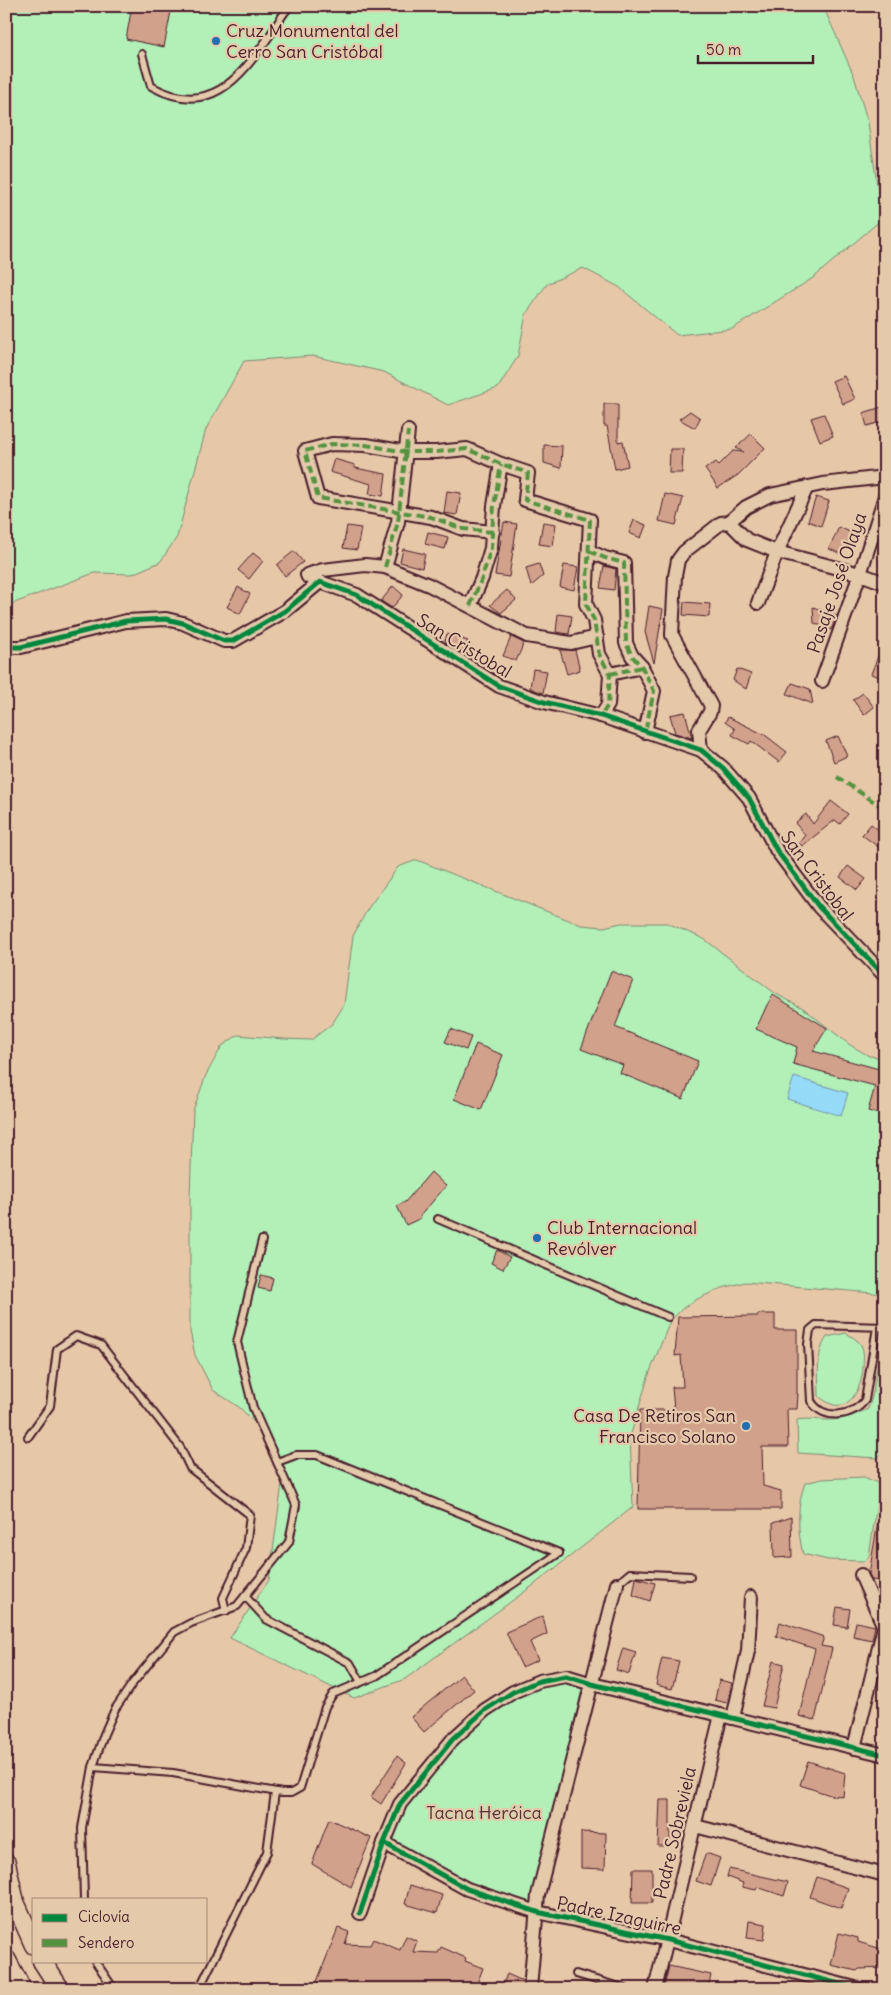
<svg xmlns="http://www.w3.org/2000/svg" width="891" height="1995" font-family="Delius,sans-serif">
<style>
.green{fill:#b2f0b7;stroke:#7e8871}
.water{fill:#95dbf7;stroke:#7790a5}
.building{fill:#d2a18b;stroke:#4a1f2b}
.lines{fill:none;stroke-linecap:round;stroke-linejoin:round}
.lane-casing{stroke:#4a1f2b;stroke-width:10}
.street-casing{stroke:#4a1f2b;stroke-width:16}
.secondary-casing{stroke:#4a1f2b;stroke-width:21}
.lane{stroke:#e4caab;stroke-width:6}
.street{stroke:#e4caab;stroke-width:12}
.secondary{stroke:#e4caab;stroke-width:18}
.quiet{stroke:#549240;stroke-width:4;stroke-dasharray:8 4;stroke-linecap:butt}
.cycleway-casing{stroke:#e4caab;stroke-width:8}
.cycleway{stroke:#00873e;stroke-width:5}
.poi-dot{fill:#1f6fb2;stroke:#e4caab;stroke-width:2}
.labels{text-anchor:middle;stroke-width:4.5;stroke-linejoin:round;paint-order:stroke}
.poi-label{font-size:18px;fill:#4a1f2b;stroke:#e4caab;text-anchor:start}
.street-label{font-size:18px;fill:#4a1f2b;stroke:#e4caab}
.park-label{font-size:18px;fill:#543439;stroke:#e4caab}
</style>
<rect width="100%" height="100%" fill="#e6c7a8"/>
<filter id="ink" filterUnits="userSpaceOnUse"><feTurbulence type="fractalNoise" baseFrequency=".02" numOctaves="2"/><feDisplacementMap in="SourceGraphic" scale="10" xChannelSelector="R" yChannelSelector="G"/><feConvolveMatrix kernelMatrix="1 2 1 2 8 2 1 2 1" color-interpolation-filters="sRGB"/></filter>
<g filter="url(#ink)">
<g class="green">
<path d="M6,6H823L854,76L868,123L882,219L813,278L732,329L677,335L619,287L583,268L547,284L526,314L518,356L498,388L448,405L384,372L313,356L244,361L206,429L177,537L160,562L132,574L94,573L6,606Z"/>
<path d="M417,860L581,925L604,927L621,923H667L704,939L776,994L803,1008L850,1045L869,1056L885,1058V1294L745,1282L722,1288L697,1299L683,1308L670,1321L648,1377L630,1437L633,1507L531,1587L405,1679L354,1698L230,1638L269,1580L282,1484L263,1431L239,1407L213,1390L195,1355L190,1331V1196L193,1111L206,1075L222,1046L238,1035L284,1039L311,1040L332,1024L344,1005L353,936L367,910L398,867Z"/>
<path d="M846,1333C851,1336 858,1340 861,1345C865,1353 863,1360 863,1368C861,1393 845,1420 819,1396C819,1377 815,1354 827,1337Z"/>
<path d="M885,1343L884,1452L877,1458L798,1453L797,1420C808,1418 818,1420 829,1420C843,1420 855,1415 868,1409C877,1388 874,1363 885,1343Z"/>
<path d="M864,1477L880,1484L869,1556L865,1561L828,1560L803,1554C797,1531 797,1504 805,1483L822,1479Z"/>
<path d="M571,1682L583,1685L531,1904L468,1881L389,1841L405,1806L428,1775L458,1743L493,1712L528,1691Z"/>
</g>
<path class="water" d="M794,1077L848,1093L841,1116L787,1099Z"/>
<g class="building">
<path d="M132,6H172L164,47L126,39Z"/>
<path d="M844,376L855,399L843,404L832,381Z"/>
<path d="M604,404H618V442L623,441L628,466L615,469L607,426H604Z"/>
<path d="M885,406V421L867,426L863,413Z"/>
<path d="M690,411L700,418L695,428L679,419Z"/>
<path d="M824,414L833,436L820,441L811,418Z"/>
<path d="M751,434L765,448L738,475L718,488L705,469L716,462L719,465L733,451L744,452L736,448Z"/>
<path d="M544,445L562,446L561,468L544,463Z"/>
<path d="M670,449H683L682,473H669Z"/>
<path d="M334,459L355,465V468L386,474L383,496L369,494L371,484L330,472Z"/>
<path d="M447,491L461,493L457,515L444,513Z"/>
<path d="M665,494L683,498L676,525L659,521Z"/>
<path d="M816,497L829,501L821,526L808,521Z"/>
<path d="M634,520L646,525L641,538L629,533Z"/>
<path d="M504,522L517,524L509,577L495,575Z"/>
<path d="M543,522L556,524L553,546L539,544Z"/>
<path d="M347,526L361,528L357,550L343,548Z"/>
<path d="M839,527L852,533L842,554L829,549Z"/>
<path d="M428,532L448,537L445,549L425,544Z"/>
<path d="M403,549L425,554L422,568L400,562Z"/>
<path d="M294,551L303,562L285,576L277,565Z"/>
<path d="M253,553L263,561L249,579L238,570Z"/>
<path d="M539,564L543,576L531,586L526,568Z"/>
<path d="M564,565L578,567L574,590L560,587Z"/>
<path d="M604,566L616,569L614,590L600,588Z"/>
<path d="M393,586L403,595L392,608L381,601Z"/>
<path d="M238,587L250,594L240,614L227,607Z"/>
<path d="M507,590L516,600L501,613L490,605Z"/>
<path d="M684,602L710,604L709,617L683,615Z"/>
<path d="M649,606L663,609L654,663L645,632Z"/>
<path d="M813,607L837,616L831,630L814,623Z"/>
<path d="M558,614L572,616L569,634L556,632Z"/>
<path d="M447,634L468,641L464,654L445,641Z"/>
<path d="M511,637L524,643L516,661L503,656Z"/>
<path d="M884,641H885V679L871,674Z"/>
<path d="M560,650H575L580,670L567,674Z"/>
<path d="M533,669L547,671L543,693L530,688Z"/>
<path d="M737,669L751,674L746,689L733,680Z"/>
<path d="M792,683L810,689L813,704L787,694Z"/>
<path d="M863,693L874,707L864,715L853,700Z"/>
<path d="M685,712L692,738L675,733L670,715Z"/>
<path d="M728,717L765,735L787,752L779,762L751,741L749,744L732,735L735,729L725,722Z"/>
<path d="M838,736L847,756L834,762L826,741Z"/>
<path d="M831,801L848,814L840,824L835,820L802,846L799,843L805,835L795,823L806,814L813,824Z"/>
<path d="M871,824L885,835V842L880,848L862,835Z"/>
<path d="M848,866L866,879L857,890L840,877Z"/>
<path d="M611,971L633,980L615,1027L698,1061L683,1099L620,1073L623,1065L581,1049Z"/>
<path d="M773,995L827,1028L813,1051L879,1069L881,1063L885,1064V1116L868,1111L875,1086L793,1064L797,1047L756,1029L767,1005Z"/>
<path d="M451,1029L471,1037L466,1050L445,1042Z"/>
<path d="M476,1044L503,1055L481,1110L454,1099Z"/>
<path d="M431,1172L446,1186L420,1216L421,1218L406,1225L397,1206L405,1202Z"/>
<path d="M497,1250L510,1257L503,1269L491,1263Z"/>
<path d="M261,1275L273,1278L270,1291L258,1288Z"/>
<path d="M758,1314H775V1330H797V1394H798L797,1409H787L788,1447H762L763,1486L781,1491V1509H638L640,1410H674L672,1387H683L681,1355L675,1356L678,1317L758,1316Z"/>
<path d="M791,1517L792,1557L774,1558L773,1523Z"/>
<path d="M878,1521L885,1522V1582L872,1580L869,1574Z"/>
<path d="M636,1578L655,1583L650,1601L633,1595Z"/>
<path d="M837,1607L850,1609L847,1627L834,1625Z"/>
<path d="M543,1616L547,1634L530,1642L538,1660L522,1667L506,1632Z"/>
<path d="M780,1622L824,1637L821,1646L832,1648L815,1720L799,1716L815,1649L776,1636Z"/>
<path d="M856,1622L875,1626L872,1640L853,1636Z"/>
<path d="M623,1648L636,1652L629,1674L616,1670Z"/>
<path d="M662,1658L679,1661L672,1689L656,1685Z"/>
<path d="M773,1661L784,1664L774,1708L762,1706Z"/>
<path d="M462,1675L474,1690L424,1732L411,1717Z"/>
<path d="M719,1680L732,1683L727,1703L715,1700Z"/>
<path d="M397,1756L406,1763L381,1804L371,1797Z"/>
<path d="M808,1761L845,1773L843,1797L837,1795L836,1797L800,1785Z"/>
<path d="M660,1800H670V1846H658Z"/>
<path d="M329,1819L371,1838L351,1887L312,1864Z"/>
<path d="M581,1832L606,1833L605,1869L581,1868Z"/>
<path d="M706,1853L720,1858L711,1886L696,1881Z"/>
<path d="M633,1869H652V1903H632Z"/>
<path d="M729,1869L788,1882L784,1896L757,1887L756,1890L742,1887L743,1883L727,1877Z"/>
<path d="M817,1877L848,1888L841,1908L810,1897Z"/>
<path d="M410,1885L442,1895L437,1913L405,1904Z"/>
<path d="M749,1921L766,1924L764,1940L747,1938Z"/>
<path d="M338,1928L349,1932L345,1944L370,1945L373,1939L400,1950L406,1936L417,1941L413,1952L438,1953L441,1947L466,1958L465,1961L483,1968L475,1989H314Z"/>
<path d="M839,1933L858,1938V1942L885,1950V1968L859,1969L857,1971L831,1965Z"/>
<path d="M669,1966L711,1975L708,1989H672L664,1987Z"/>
<path d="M507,1974L523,1981L522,1989H501Z"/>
</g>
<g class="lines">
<g class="lane-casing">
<g id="lane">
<path d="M142,54L151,86C208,118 239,80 270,35C277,26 281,15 290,6"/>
<path d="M438,1219L668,1317"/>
<path d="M877,1327L865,1400C853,1417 823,1421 811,1401L808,1344L810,1330L816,1325L885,1327"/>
<path d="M28,1437L50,1406L57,1349L76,1336L101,1345L180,1447L190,1468L250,1515L246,1548L223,1598L226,1611"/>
<path d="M277,1462L296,1455H317L559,1553"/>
<path d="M617,1584L630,1573L690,1576"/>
<path d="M245,1596L266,1619L350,1663L361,1682"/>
<path d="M93,1767L173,1773L282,1793H291L300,1788L325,1707L333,1694L376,1676L559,1553"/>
<path d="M84,1899L82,1828L93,1767L104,1734L115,1709L132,1684L174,1632L191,1623L237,1606L289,1542L296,1505L253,1408L237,1342L262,1240"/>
<path d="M95,1961L114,1989"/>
<path d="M576,1974L626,1989"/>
<path d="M199,1989L267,1852L275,1792"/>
</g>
</g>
<g class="street-casing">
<g id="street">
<path d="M729,522L747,540L777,552L860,574L885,583"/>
<path d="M493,532L463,529L431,517L318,498L305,451L332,444L366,445L406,452H436L467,449L501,464L528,473L525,500L590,520L586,604L594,620L599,654L610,674L608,705L601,716"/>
<path d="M589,551L605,558L624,563L626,643L632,656L642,667L654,691L645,732"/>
<path d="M385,567L398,522L408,431"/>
<path d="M320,582L308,577L307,575L323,570L365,565L385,567L429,585L527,636L571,643L597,637"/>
<path d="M758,603L777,552L807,487"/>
<path d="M470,606L482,578L491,548L494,506L501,464"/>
<path d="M6,647H21L126,621L166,619L183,623L224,641H233L285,611L320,582L357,595L499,686L544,702L601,716L701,750L723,768L749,798L777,851L819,907L885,976"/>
<path d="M610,674L642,667"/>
<path d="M822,681L860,574L885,496"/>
<path d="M701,750L699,730L710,712L711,706L672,635L675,576L678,560L684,552L721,523L729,522L746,507L770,495L823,484L885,477"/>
<path d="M733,1718L748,1651L751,1597"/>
<path d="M854,1748L884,1627L861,1575"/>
<path d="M695,1826L885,1875"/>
<path d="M384,1843L467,1889L537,1912L668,1940L859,1989"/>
<path d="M360,1913L384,1843L400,1804L453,1739L485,1710L513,1692L539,1681L566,1676L592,1684L885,1755"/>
<path d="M530,1989L538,1895L617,1584"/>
<path d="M655,1989L721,1715"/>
</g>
</g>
<g class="secondary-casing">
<g id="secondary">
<path d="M6,1863L15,1902L34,1945"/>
<path d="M6,1959L22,1989"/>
<path d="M42,1961L60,1989"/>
</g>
</g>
<use href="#lane" class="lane"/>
<use href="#street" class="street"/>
<use href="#secondary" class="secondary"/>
<g class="quiet">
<path d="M493,532L463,529L431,517L318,498L305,451L332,444L366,445L406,452H436L467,449L501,464L528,473L525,500L590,520L586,604L594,620L599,654L610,674L608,705L601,716"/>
<path d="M589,551L605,558L624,563L626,643L632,656L642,667L654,691L645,732"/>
<path d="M385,567L398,522L408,431"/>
<path d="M470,606L482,578L491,548L494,506L501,464"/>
<path d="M610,674L642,667"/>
<path d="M837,777L885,809"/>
</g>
<g class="cycleway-casing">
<g id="cycleway">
<path d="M6,647H21L126,621L166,619L183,623L224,641H233L285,611L320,582L357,595L499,686L544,702L601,716L701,750L723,768L749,798L777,851L819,907L885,976"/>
<path d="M384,1843L467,1889L537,1912L668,1940L859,1989"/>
<path d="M360,1913L384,1843L400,1804L453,1739L485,1710L513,1692L539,1681L566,1676L592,1684L885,1755"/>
</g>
</g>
<use href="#cycleway" class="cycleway"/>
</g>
</g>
<g class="poi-dot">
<circle cx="216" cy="41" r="5"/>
<circle cx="537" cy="1238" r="5"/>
<circle cx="746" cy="1426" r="5"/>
</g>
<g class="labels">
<g class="poi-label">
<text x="226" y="37">Cruz Monumental del<tspan x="226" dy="21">Cerro San Cristóbal</tspan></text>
<text x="547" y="1234">Club Internacional<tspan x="547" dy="21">Revólver</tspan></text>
<text x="736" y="1422" text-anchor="end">Casa De Retiros San<tspan x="736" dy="21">Francisco Solano</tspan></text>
</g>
<g class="street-label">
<text transform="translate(837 583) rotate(-71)" y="6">Pasaje José Olaya</text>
<text transform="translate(464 646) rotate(31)" y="6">San Cristobal</text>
<text transform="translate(817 876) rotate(53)" y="6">San Cristobal</text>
<text transform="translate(675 1833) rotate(-77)" y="6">Padre Sobreviela</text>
<text transform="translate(619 1916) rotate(12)" y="6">Padre Izaguirre</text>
</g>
<g class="park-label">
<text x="484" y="1819">Tacna Heróica</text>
</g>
</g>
<rect width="891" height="1995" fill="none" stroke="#e4caab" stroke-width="25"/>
<rect x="12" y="12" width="866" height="1970" fill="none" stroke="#4a1f2b" stroke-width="2" filter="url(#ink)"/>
<rect x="32" y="1898" width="175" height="65" fill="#e4caab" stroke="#a68678"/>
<rect x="42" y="1914" width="25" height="8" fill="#00873e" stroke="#a68678"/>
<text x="78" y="1922" font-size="15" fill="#4a1f2b">Ciclovía</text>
<rect x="42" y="1939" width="25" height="8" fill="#549240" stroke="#a68678"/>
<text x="78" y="1948" font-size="15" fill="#4a1f2b">Sendero</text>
<path d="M698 55v8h115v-8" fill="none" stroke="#4a1f2b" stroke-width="2.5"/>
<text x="706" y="55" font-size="15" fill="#4a1f2b" stroke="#e4caab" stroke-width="4" paint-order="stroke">50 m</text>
</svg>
